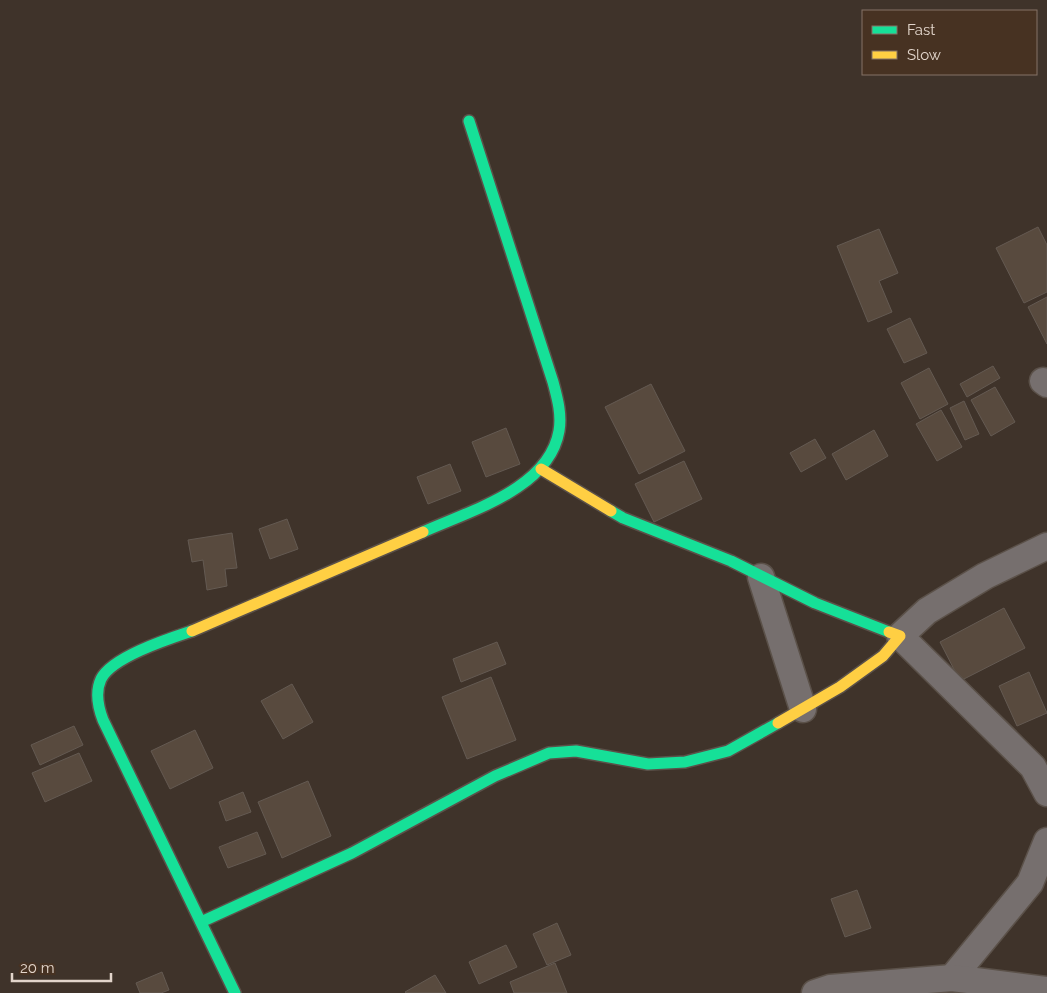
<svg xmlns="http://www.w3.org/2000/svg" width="1047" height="993" font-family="Raleway,sans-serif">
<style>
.building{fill:#584a3e;stroke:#645a52}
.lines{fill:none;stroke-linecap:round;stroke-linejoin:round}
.street-casing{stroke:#5b5149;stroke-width:29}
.fast-casing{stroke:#5b5149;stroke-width:14}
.slow-casing{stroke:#5b5149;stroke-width:14}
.street{stroke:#766f6e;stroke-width:26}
.fast{stroke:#16e098;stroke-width:11}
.slow{stroke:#ffcf43;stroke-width:11}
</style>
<rect width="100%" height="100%" fill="#3f332a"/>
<g class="building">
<path d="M1038,227L1047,245V292L1024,303L996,248Z"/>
<path d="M879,229L898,273L879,281L892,312L868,322L837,246Z"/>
<path d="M1047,297V344L1028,307Z"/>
<path d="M910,318L927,353L904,363L887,329Z"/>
<path d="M993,366L1000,378L967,397L960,384Z"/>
<path d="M929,368L948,404L920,419L901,383Z"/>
<path d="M651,384L685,451L639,474L605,407Z"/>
<path d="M995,387L1015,422L991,436L971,400Z"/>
<path d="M964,401L979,434L965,440L950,408Z"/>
<path d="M941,410L962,447L937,461L916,424Z"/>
<path d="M506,428L520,464L486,477L472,442Z"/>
<path d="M874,430L888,456L846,480L832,454Z"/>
<path d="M815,439L826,458L801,472L790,453Z"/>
<path d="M684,461L702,499L654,522L635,484Z"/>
<path d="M450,464L461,491L428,504L417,477Z"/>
<path d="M287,519L298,549L270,559L259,529Z"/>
<path d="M232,533L237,568L225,569L227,586L207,590L203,560L192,562L188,540Z"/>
<path d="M1004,608L1025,648L960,681L940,642Z"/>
<path d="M497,642L506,664L461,682L453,659Z"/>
<path d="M1029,672L1047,713L1017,726L999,686Z"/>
<path d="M491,677L516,740L467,759L442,697Z"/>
<path d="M292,684L313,722L283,739L261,701Z"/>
<path d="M74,726L83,745L40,765L31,745Z"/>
<path d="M195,730L213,768L170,789L151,751Z"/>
<path d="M79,753L92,781L45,802L32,773Z"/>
<path d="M308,781L331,836L282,858L258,802Z"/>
<path d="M243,792L251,812L226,821L219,802Z"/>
<path d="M257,832L266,854L228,868L219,847Z"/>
<path d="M857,890L871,928L845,937L831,899Z"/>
<path d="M557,923L571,955L547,965L533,934Z"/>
<path d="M506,945L517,967L479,984L469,962Z"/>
<path d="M555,963L567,993H514L510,982Z"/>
<path d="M162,972L169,990L161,993H140L136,983Z"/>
<path d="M435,975L446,993H406L405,992Z"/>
</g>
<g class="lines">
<g class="street-casing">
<g id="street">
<path d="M1043,381L1047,384"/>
<path d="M1047,546L985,576L927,611L900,636L1033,767L1047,793"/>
<path d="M761,577L803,709"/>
<path d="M952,978L1030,883L1047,841"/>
<path d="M815,993L830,988L952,978L1047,990"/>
</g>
</g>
<g class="fast-casing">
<g id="fast">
<path d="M611,511L623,518L731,561L815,603L889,632"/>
<path d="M423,532C469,511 549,489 559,431C562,414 557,397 553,382L469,121"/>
<path d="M192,631C168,639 112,657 101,679C95,692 98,707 103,720L235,993"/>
<path d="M201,922L352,853L495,776L549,753L576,751L648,764L685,762L728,751L778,723"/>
</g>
</g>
<g class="slow-casing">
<g id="slow">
<path d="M541,469L611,511"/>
<path d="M192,631L423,532"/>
<path d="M778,723L840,687L883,656L900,636L889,632"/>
</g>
</g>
<use href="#street" class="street"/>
<use href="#fast" class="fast"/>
<use href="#slow" class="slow"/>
</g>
<rect x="862" y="10" width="175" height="65" fill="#473222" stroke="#857366"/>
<rect x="872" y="26" width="25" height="8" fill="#16e098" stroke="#857366"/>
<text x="907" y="35" font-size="15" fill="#e2d5cb">Fast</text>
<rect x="872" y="51" width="25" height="8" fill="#ffcf43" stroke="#857366"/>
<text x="907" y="60" font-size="15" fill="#e2d5cb">Slow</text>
<path d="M12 973v8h99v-8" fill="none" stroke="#e2d5cb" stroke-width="2.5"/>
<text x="20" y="973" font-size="15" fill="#e2d5cb" stroke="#473222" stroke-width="4" paint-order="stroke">20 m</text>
</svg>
